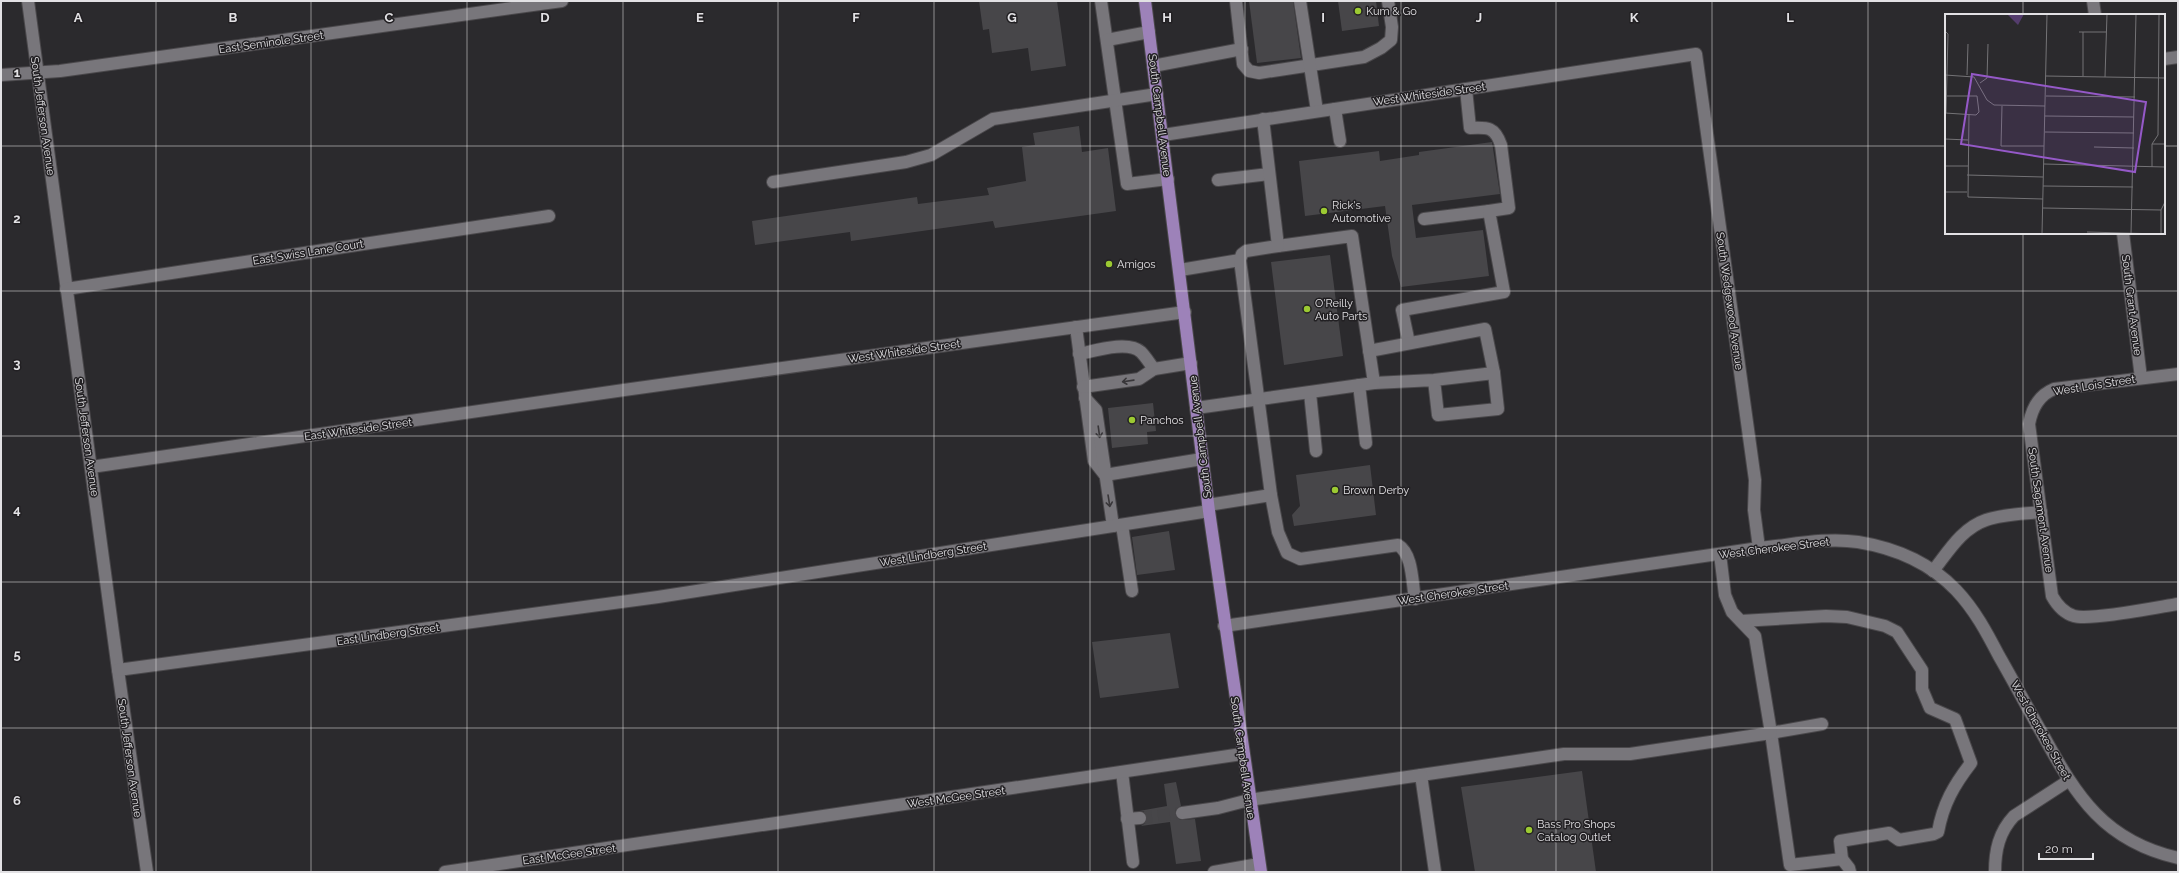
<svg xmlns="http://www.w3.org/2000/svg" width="2179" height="873" font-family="Raleway,sans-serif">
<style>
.building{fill:#474649}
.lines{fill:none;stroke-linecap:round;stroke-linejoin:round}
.minor-tunnel{stroke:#464548;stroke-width:12;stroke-dasharray:12 6;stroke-linecap:butt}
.minor-casing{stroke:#4a484b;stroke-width:14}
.major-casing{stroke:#4a484b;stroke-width:14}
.minor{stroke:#78767b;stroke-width:12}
.major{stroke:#9d82b9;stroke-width:12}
.oneway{stroke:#383639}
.grid{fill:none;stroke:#e2e1e4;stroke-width:1;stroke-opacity:0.55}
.poi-dot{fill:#9cca32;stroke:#222023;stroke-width:1.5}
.labels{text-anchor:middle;stroke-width:3;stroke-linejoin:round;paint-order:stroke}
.poi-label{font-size:11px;fill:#e2e1e4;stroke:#222023;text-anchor:start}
.street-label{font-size:11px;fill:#e2e1e4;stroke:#222023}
.inset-road{fill:none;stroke:#747376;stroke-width:1}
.view{fill:#9559c8;fill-opacity:0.15;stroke:#9559c8;stroke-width:2}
.inset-edge{fill:none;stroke:#e2e1e4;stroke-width:2}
.grid-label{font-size:13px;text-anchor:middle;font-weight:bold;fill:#e2e1e4;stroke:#222023;stroke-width:3;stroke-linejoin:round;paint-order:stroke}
</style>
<rect width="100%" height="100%" fill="#2b2a2d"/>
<g class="building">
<path d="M979,1H1057L1066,66L1031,71L1028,48L992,53L989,29L983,30Z"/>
<path d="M1249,1H1293L1301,58L1257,63Z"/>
<path d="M1338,1H1376L1379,26L1342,31Z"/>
<path d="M1079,126L1082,152L1108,148L1116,211L995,228L993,221L851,241L850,232L755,245L752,221L917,197L918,204L989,195L987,188L1026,181L1022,147L1035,145L1033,133Z"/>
<path d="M1492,142L1500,194L1412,205L1416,238L1483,230L1489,276L1401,287L1392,256L1385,206L1305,216L1299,161L1379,151L1380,161L1419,155V152Z"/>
<path d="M1330,255L1343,356L1284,365L1271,262Z"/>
<path d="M1153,403L1156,431L1147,432L1148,444L1112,448L1108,408Z"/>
<path d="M1370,465L1376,515L1294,526L1292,515L1300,506L1296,475Z"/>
<path d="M1169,531L1175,570L1137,575L1132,537Z"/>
<path d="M1170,633L1179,688L1100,698L1092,642Z"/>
<path d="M1582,771L1596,872H1475L1461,787Z"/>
<path d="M1176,782L1181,806L1175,810V814L1180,820L1195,819L1201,861L1176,864L1170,822L1141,826L1147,822V817L1144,811H1139L1167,806L1164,784Z"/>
</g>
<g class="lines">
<path class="minor-tunnel" d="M1140,818L1182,813"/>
<g class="minor-casing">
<g id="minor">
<path d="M28,1L118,670L147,872"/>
<path d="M1101,1L1127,184L1168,179"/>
<path d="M1236,1L1243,64L1249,71L1259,73L1364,57L1381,48L1391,40L1392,27L1388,1"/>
<path d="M1300,1L1317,111"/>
<path d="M2093,1L2095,15"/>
<path d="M1107,40L1149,32"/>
<path d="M2164,59L2178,57"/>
<path d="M1153,66L1242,49"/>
<path d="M1,75L60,71L562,1"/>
<path d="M1335,109L1340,141"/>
<path d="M1163,135L1696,54L1755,480L1754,510L1759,548"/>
<path d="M1218,180L1269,174"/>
<path d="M773,182L906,162L931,155L993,119L1157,94"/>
<path d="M1424,219L1489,211"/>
<path d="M2123,233L2141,378"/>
<path d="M1180,270L1240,260"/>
<path d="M66,289L549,216"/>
<path d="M1076,327L1094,461L1105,475L1202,459"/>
<path d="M1409,343L1402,310L1504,292L1489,211L1509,208L1501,145C1495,127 1488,127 1470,128L1466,89"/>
<path d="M1369,351L1485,329L1494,373"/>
<path d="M1079,354C1094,351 1128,340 1141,352C1146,357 1150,364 1154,369"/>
<path d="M2178,374L2054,389C2039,395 2032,408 2029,424L2052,596C2057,605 2064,613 2074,616C2089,621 2159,607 2178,604"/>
<path d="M1374,383L1434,380L1494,373L1498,409L1438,415L1434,380"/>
<path d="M1359,385L1366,443"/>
<path d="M1083,387L1139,379L1154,369L1191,363"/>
<path d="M1310,393L1316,451"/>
<path d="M1085,398L1096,410L1113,526"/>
<path d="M1196,408L1374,383L1352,236L1278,246"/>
<path d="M91,467L624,390L1185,312"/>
<path d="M1271,495L1278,532L1287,553L1300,559L1398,545C1413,554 1412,583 1415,599"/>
<path d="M1208,505L1271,495L1240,260L1242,254L1246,251L1278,246L1263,119"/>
<path d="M1122,525L1132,591"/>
<path d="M1933,571C1948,552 1962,528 1986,520C2003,514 2023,514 2041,512"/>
<path d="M1741,621L1826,616L1847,617L1885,626L1897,632L1922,670V689L1930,708L1955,719L1971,763C1954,785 1943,804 1938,832L1934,834L1899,840L1889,833L1840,841L1842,859L1849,868L1850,872"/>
<path d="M1224,626L1759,548C1791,545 1826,537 1858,542C1895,548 1930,563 1956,590C1975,610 1987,633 1999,656C2014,682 2028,709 2043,735C2077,797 2104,841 2178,858"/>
<path d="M118,670L658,597L1209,511"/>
<path d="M1822,724L1771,733L1790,865L1842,859"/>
<path d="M1122,772L1133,862"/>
<path d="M1421,775L1564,754H1630L1771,733L1755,636L1732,612L1725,595L1720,554"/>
<path d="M1182,813L1218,808L1249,800L1421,775L1435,872"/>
<path d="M1127,819L1140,818"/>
<path d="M445,872L1242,754"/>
<path d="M1214,872L1259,864"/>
<path d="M1995,872C1995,850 1999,832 2014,816L2068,781"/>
</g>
</g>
<g class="major-casing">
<path id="major" d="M1145,1L1209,511L1261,872"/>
</g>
<use href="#minor" class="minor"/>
<use href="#major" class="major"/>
</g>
<defs><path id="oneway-shaft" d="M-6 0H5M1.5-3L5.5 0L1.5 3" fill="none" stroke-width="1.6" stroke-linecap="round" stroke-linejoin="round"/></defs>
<g class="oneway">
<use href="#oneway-shaft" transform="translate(1128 381) rotate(172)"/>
<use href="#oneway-shaft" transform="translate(1099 432) rotate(82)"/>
<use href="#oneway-shaft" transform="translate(1109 501) rotate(81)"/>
</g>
<path class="grid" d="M156,1V872M311,1V872M467,1V872M623,1V872M778,1V872M934,1V872M1090,1V872M1245,1V872M1401,1V872M1556,1V872M1712,1V872M1868,1V872M2023,1V15M1,146H1946M2164,146H2178M2023,233V872M1,291H2178M1,436H2178M1,582H2178M1,728H2178"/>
<g class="poi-dot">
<circle cx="1358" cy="11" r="4"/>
<circle cx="1324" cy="211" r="4"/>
<circle cx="1109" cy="264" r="4"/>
<circle cx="1307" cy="309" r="4"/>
<circle cx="1132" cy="420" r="4"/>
<circle cx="1335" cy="490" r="4"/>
<circle cx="1529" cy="830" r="4"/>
</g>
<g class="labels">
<g class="poi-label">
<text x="1366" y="15">Kum &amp; Go</text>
<text x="1332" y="209">Rick's<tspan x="1332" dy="13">Automotive</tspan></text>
<text x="1117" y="268">Amigos</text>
<text x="1315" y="307">O'Reilly<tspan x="1315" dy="13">Auto Parts</tspan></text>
<text x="1140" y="424">Panchos</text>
<text x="1343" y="494">Brown Derby</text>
<text x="1537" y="828">Bass Pro Shops<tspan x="1537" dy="13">Catalog Outlet</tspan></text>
</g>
<g class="street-label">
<text transform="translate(271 42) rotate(-8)" y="4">East Seminole Street</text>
<text transform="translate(1429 94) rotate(-8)" y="4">West Whiteside Street</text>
<text transform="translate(1160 115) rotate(83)" y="4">South Campbell Avenue</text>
<text transform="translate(43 116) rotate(82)" y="4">South Jefferson Avenue</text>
<text transform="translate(308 252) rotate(-9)" y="4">East Swiss Lane Court</text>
<text transform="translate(1730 301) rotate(82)" y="4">South Wedgewood Avenue</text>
<text transform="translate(2132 305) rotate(83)" y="4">South Grant Avenue</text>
<text transform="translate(904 351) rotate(-8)" y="4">West Whiteside Street</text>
<text transform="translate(2094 385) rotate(-9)" y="4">West Lois Street</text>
<text transform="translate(358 429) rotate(-8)" y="4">East Whiteside Street</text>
<text transform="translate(87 437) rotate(82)" y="4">South Jefferson Avenue</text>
<text transform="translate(1200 437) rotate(-97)" y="4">South Campbell Avenue</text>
<text transform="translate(2041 510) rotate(82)" y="4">South Sagamont Avenue</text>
<text transform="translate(1774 548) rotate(-7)" y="4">West Cherokee Street</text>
<text transform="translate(933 554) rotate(-9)" y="4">West Lindberg Street</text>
<text transform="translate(1453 593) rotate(-8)" y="4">West Cherokee Street</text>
<text transform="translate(388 634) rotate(-8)" y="4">East Lindberg Street</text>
<text transform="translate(2041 730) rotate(61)" y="4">West Cherokee Street</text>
<text transform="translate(130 758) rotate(82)" y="4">South Jefferson Avenue</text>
<text transform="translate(1243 758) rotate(82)" y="4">South Campbell Avenue</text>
<text transform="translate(956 797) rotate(-8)" y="4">West McGee Street</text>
<text transform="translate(569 854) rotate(-8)" y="4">East McGee Street</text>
</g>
</g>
<g transform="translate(1945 14)">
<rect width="220" height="220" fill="#2b2a2d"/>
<path d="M62,0H79L73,11Z" fill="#543c6d"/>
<path class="inset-road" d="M0,17L3,20L1,99M134,18H161M0,61L29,63L42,86L49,91L100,92M22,61L23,30M101,62L220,64M138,62V18M160,63L162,0M35,69L42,64L43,30M101,82L190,83M57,92L56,132H99M0,99L31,101L34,98L32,82H2M24,100L23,183L98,185M100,102L189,103M100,118L189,119M0,125L23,126M207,130H220M149,133L189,134M99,150L220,153M0,152H23M207,153V130L213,121L214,0M22,161L98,163M98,172L188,173M0,178H22M98,194L216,196M142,218L216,220M97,220L102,0M186,220L191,0M216,220V196L220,188"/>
<path class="view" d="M27,60L201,88L190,158L16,130Z"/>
<rect width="220" height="220" class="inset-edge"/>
</g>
<g class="grid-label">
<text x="78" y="22">A</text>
<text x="233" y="22">B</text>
<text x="389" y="22">C</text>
<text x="545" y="22">D</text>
<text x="700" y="22">E</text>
<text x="856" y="22">F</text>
<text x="1012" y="22">G</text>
<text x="1167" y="22">H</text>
<text x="1323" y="22">I</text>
<text x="1479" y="22">J</text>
<text x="1634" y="22">K</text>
<text x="1790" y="22">L</text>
<text x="17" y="77">1</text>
<text x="17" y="223">2</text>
<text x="17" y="368">3</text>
<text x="17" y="514">4</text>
<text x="17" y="659">5</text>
<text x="17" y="805">6</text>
</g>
<rect width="2179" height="873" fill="none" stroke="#e2e1e4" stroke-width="4"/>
<path d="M2039 853v6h54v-6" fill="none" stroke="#e2e1e4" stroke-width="2"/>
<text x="2045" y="853" font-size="12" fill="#e2e1e4" stroke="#222023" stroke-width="3" paint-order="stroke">20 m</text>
</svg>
